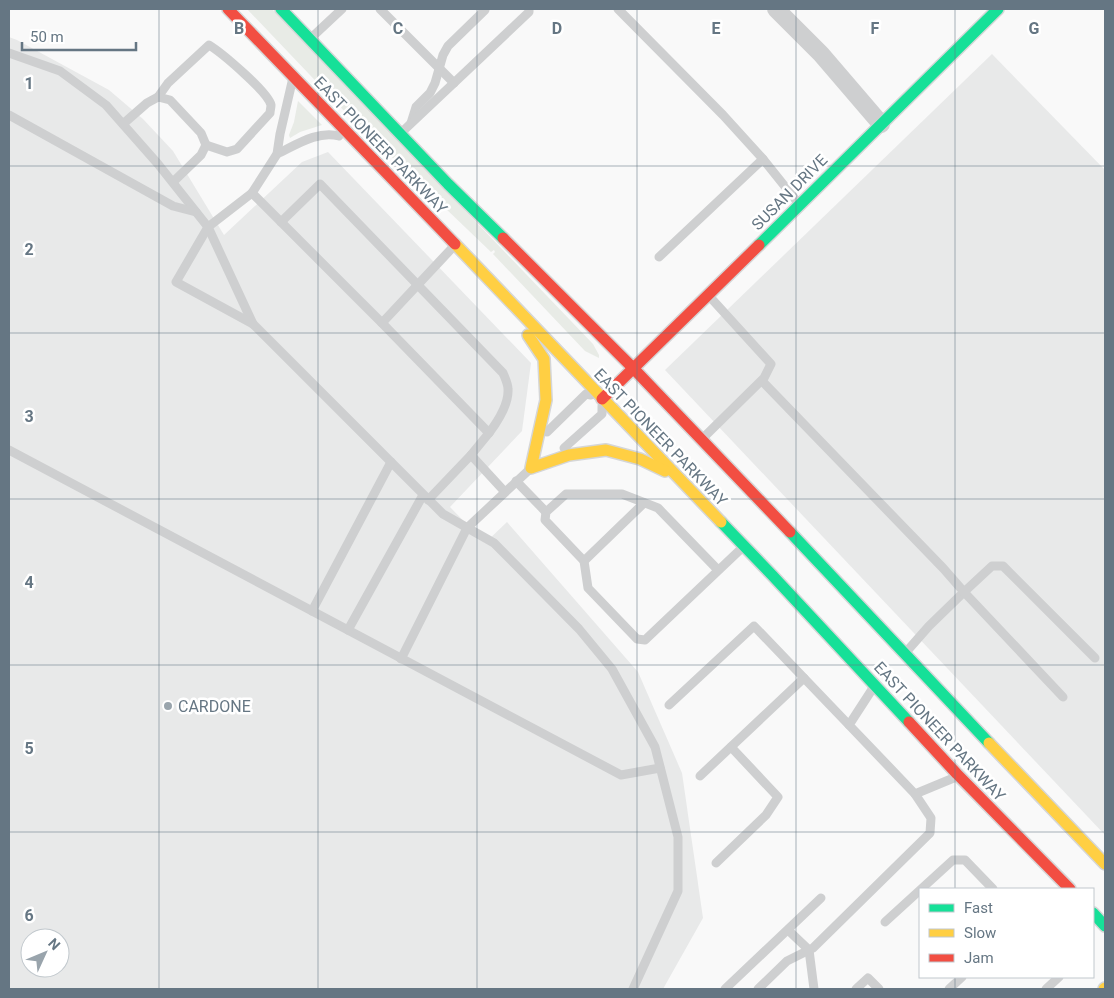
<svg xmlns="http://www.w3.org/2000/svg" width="1114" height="998" font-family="Roboto,sans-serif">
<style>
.built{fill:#e8e9e9;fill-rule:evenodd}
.green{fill:#e8ebe6}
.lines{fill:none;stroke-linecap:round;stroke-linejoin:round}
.fast-casing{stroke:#d5d6d7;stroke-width:14}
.slow-casing{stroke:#d5d6d7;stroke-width:14}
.jam-casing{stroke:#d5d6d7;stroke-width:14}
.lane{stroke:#cecfd0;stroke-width:9}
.street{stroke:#cecfd0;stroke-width:18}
.fast{stroke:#16e098;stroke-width:11}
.slow{stroke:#ffcf43;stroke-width:11}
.jam{stroke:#f24e42;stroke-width:11}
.grid{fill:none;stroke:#657683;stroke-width:1;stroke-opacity:0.55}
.poi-dot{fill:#99a4ac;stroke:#fff;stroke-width:2}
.labels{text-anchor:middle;stroke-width:5;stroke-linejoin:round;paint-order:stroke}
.street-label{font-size:16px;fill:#657683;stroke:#fff}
.poi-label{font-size:16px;fill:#657683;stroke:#fff;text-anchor:start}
.grid-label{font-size:16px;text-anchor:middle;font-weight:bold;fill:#657683;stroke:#fff;stroke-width:5;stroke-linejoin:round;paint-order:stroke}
</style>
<rect width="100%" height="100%" fill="#f9f9f9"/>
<g class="built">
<path d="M9,37L17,40L109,90L143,119L173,151L224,235L302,162L328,152L531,363L522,431L450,507L485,543L507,522L638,672L682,773L703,918L663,989H9ZM30,938H60V968H30Z"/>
<path d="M992,54L1105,170V835L665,370Z"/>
</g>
<g class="green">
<path d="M247,9H272L593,344L599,355V358L585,351L493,254L495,252L494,250L491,252L349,116Z"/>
<path d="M298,101L322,125L300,132L290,138L289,135L294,122Z"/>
</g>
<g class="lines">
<g class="fast-casing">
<g id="fast">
<path d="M281,9L448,184L503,238"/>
<path d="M759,245L998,9"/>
<path d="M721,522L772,575L909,722"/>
<path d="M790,532L989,743"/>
<path d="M1093,913L1105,926"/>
</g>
</g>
<g class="slow-casing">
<g id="slow">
<path d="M455,244L721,522"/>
<path d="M528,335L544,359L546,400L531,468L569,455L606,450L640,459L665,471"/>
<path d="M989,743L1105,864"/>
<path d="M1104,989L1105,988"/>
</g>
</g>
<g class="jam-casing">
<g id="jam">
<path d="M228,9L455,244"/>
<path d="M503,238L633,368L790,532"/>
<path d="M602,399L759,245"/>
<path d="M909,722L957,774L1070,889"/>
</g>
</g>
<g class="lane">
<path d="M380,9L454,83"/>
<path d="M618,9L723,115L763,159L799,204"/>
<path d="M311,38L342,9"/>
<path d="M9,53L60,71L106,105L158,164L208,227L253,324L443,514L494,543L579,629L612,669L655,747L678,837V891L633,989"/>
<path d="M158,97L168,83L209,45C222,53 268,92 271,105C271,108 270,111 270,113L237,149L227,152L206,145"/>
<path d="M9,115L173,206L196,212"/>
<path d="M411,123L416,107L430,93L435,83L443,55L448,46L485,10"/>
<path d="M123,124L147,103L158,97L170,100L201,133L206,145L201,155L173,182"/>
<path d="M403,131L529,12V9"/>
<path d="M277,154C296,145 318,130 339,136"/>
<path d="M252,193L382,323L489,433L471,455"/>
<path d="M281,222L320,184L503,373C505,378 508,384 508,389C509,404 498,421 489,433"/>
<path d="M659,257L763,159"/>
<path d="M382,323L454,246"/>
<path d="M253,324L176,282L208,227L252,193L277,154L280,134L292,82"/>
<path d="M762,381L943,568L964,592L929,626L907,651"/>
<path d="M547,432L586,394L591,395"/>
<path d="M703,438L764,378L771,364L710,297"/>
<path d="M564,448L602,414V406"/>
<path d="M9,450L621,775L660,768"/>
<path d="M516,481L546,512"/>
<path d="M428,500L471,455L505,492"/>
<path d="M584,561L644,503"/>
<path d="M718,570L658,508L622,494H566L546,512L545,520L584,561L588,588L637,639L645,640L742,548"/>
<path d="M312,611L391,462"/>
<path d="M348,630L423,495"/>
<path d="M401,659L467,528L530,469"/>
<path d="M873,688L849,725L915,794L956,777"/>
<path d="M1063,697L964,592L992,566H1003L1095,658"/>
<path d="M669,705L754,626L849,725"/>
<path d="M700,776L804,678"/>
<path d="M716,863L766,815L778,797L731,747"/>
<path d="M885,922L953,860H965L993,889"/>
<path d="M788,930L809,950L814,989"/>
<path d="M725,989L821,898"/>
<path d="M758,989L787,961L813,948L930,833L931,818L915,794"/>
<path d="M856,989L868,978L879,989"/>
<path d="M949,989L962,977"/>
<path d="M1046,989L1059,977"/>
</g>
<path class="street" d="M776,9L821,54L881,124"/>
<use href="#fast" class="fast"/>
<use href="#slow" class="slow"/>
<use href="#jam" class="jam"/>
</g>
<path class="grid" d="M159,9V989M318,9V989M477,9V989M637,9V989M796,9V989M955,9V889M9,166H1105M9,333H1105M9,499H1105M9,665H1105M9,832H1105M955,977V989"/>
<circle class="poi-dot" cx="168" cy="706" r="5"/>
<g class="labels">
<g class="street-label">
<text transform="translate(381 145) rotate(46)" y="6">EAST PIONEER PARKWAY</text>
<text transform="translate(789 192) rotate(-45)" y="6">SUSAN DRIVE</text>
<text transform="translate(661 437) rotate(46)" y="6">EAST PIONEER PARKWAY</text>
<text transform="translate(940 731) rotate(47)" y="6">EAST PIONEER PARKWAY</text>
</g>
<g class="poi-label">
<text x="178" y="712">CARDONE</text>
</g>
</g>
<g class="grid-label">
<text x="239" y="34">B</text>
<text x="398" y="34">C</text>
<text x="557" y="34">D</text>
<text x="716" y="34">E</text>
<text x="875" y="34">F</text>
<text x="1034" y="34">G</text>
<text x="29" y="89">1</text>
<text x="29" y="255">2</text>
<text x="29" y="422">3</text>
<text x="29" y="588">4</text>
<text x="29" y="754">5</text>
<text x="29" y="921">6</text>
</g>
<rect width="1114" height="998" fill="none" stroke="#657683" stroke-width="20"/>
<rect x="919" y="888" width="175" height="90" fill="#ffffff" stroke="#c1c8cd"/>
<rect x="929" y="904" width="25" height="8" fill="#16e098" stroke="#c1c8cd"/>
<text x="964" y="913" font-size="15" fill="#657683">Fast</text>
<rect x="929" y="929" width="25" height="8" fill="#ffcf43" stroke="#c1c8cd"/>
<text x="964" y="938" font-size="15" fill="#657683">Slow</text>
<rect x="929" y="954" width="25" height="8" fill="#f24e42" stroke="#c1c8cd"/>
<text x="964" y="963" font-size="15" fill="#657683">Jam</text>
<g transform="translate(45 953) rotate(46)"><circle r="24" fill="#ffffff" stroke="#c1c8cd"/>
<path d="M0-4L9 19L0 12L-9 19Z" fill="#99a4ac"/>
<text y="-8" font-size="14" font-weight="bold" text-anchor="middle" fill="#657683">N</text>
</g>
<path d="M22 42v8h114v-8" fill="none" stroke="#657683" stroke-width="2.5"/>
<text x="30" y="42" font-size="15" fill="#657683" stroke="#ffffff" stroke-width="4" paint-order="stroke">50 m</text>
</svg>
